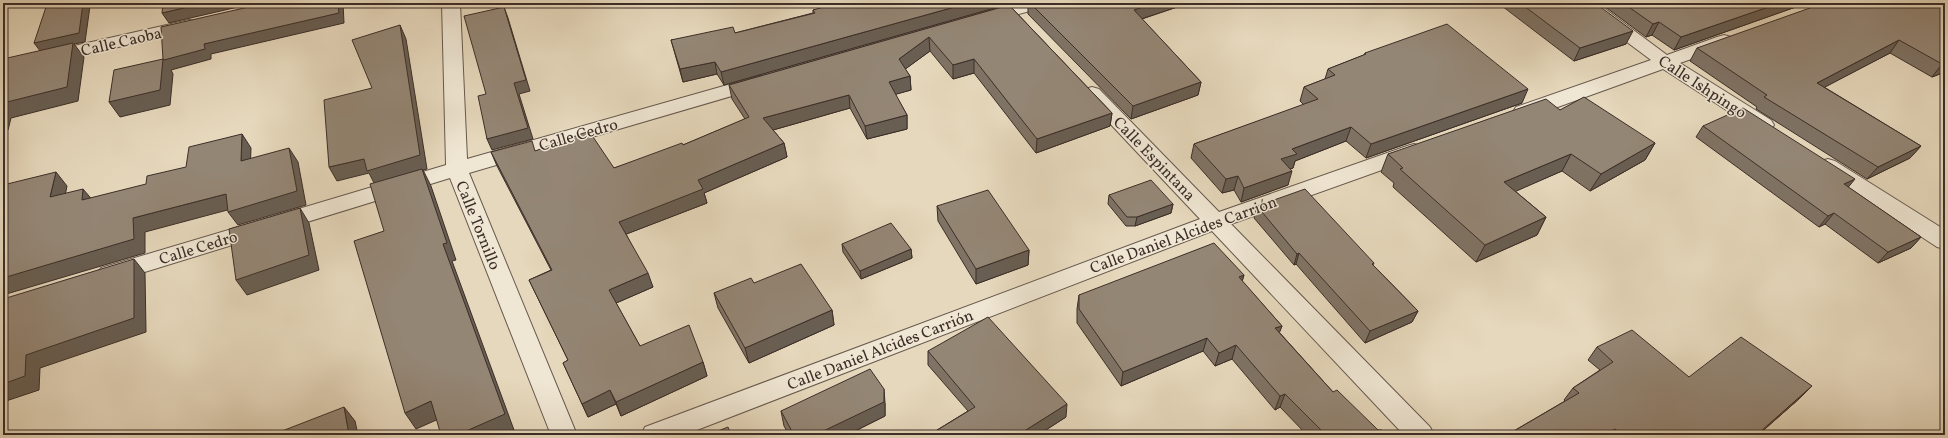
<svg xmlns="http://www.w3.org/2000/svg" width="1948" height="438" font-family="Vollkorn,serif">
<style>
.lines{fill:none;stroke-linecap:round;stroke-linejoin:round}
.minor-casing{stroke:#66584d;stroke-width:2}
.minor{fill:#efe6d3;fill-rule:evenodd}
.wall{fill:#7f7365;stroke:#3c2e28}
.shaded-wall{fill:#685e52;stroke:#3c2e28}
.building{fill:#948675;stroke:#3c2e28}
.labels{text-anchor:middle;stroke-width:3;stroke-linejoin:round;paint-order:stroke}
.street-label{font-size:16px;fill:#3c2e28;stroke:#efe6d3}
</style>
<rect width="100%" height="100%" fill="#e6d8bc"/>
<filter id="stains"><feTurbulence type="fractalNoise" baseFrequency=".005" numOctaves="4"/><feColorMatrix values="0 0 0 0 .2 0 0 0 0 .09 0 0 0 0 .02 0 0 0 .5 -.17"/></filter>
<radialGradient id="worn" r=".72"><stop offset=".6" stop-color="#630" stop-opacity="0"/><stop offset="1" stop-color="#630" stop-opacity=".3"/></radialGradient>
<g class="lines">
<g class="minor-casing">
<g id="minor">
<path d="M442,3H460L467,159L759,76L766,78L769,82L766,86L469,173L577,435H551L450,178L109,283L101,280L97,274L101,268L446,165Z"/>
<path d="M1019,3H1048L1045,7L985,23L979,22L976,18L979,14Z"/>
<path d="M1577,3H1597L1667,55L1717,37L1724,35L1731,37L1733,41L1731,45L1680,63L1771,120L1774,125L1771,130L1764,132L1757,130L1663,69L1530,117L1523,118L1516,117L1513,112L1516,107L1651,60L1580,7Z"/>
<path d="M189,20L195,21L198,25L195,29L3,74V62Z"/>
<path d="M1092,87L1099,89L1219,212L1407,146L1414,144L1421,146L1424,151L1421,156L1231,224L1430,427L1434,435H1404L1212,231L684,435H641L645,427L1200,219L1085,97L1082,93L1085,89Z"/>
<path d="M1828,159L1835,161L1945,230V249L1937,247L1821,171L1818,166L1821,161Z"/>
</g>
</g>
<use href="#minor" class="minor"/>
</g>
<g class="wall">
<path d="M1028,3H1189L1142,19L1201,82L1198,95L1131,119L1028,14Z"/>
<path d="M1498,3H1595L1626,44L1574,61Z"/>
<path d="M1600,3H1807L1674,50L1652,35L1646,37Z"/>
<path d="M1945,3V72L1932,77L1890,53L1824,87L1921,146L1910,158L1867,179L1756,109L1757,107L1690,61L1697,48Z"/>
<path d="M1009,5L1112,113L1110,126L1036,153L974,73L953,79L930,51L905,69L910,76L911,90L895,94L907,115V129L867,139L850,108L773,130L784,143L787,157L704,193L707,203L626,234L653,287L616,303L640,346L703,362L707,376L621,416L616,404L588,417L563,363L568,360L529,280L551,270L497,166L491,152L536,151L614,168L683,145L745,119L732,99L729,85Z"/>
<path d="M998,7L724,85L717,74L683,82L671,40L735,33L813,13V10Z"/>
<path d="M1365,53L1522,103L1366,158L1346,141L1295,161L1293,168L1290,169L1288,185L1241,202L1234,190L1222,193L1191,158L1194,144L1304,105L1300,101L1304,87L1325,79L1328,69L1364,55Z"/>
<path d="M1560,110L1655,143L1645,160L1590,191L1562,171L1515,191L1546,217L1537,235L1476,262L1393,187L1394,183L1381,172L1388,154Z"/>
<path d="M1703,126L1848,187L1921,237L1911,248L1878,263L1825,224L1819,227L1696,137Z"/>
<path d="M1109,195L1173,204L1171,213L1135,226H1126L1108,204Z"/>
<path d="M937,206L1029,250L1028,265L976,284L938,221Z"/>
<path d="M1257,206L1374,263L1373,265L1418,311L1412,322L1365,343L1296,264L1294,265L1254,218Z"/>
<path d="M842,244L911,249L912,258L861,279L843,252Z"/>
<path d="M1244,275L1242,281L1282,326L1279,332L1333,392L1378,430L1387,435H1307L1280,407L1275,410L1232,359L1215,366L1203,351L1121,386L1077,323V309L1079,295Z"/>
<path d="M754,283L832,310L834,325L749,363L718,308L714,293Z"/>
<path d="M1597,347L1689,377L1812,386L1800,398L1758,435H1507L1565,401L1564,400L1573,388L1600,370L1588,360Z"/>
<path d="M928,351L1066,417L1038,435H929L968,411L928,365Z"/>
<path d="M885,403V416L847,435H789L784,426L781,411Z"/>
</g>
<g class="shaded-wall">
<path d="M83,3H88L90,6L85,42L74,44L84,57L78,101L11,118L8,130L3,131V103L41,52L34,43Z"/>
<path d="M205,3H255L169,23L162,13Z"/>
<path d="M338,3H343L344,23L211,54V59L171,70L173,74L170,105L120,117L109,102L163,59L204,44Z"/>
<path d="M969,3H998V7L724,85L721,72Z"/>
<path d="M1154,3H1189L1132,22L1134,10Z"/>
<path d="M1780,3H1807L1674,50L1681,37Z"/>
<path d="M504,7L508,18L530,91L519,94L533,139L492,150L487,139Z"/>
<path d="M1659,22L1652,35L1646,37L1653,24Z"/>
<path d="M400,25L406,39L427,169L423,170L431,186L456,260L452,261L514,430L503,435H457L375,185L369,173L337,181L329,167L364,159Z"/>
<path d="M1633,31L1626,44L1574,61L1580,48Z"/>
<path d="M929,37L930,51L900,73L899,59Z"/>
<path d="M1899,40L1890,53L1808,96L1817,83Z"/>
<path d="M974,59V73L953,79V65Z"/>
<path d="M715,62L717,74L683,82L680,69Z"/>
<path d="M1945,63V72L1932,77L1942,64Z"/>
<path d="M910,76L911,90L890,96L889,82Z"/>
<path d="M1201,82L1198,95L1131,119L1133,106Z"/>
<path d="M1528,89L1522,103L1366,158L1371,144Z"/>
<path d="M849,95L850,108L766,132L763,118Z"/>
<path d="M1112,113L1110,126L1036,153L1037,139Z"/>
<path d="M907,115V129L867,139L865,126Z"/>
<path d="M1351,127L1346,141L1295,161L1293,168L1277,174L1281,159L1292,149Z"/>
<path d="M242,134L251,148L250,175L241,161Z"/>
<path d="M784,143L787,157L704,193L707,203L624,235L619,222L698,180Z"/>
<path d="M1655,143L1645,160L1590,191L1601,174Z"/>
<path d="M1921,146L1910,158L1867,179L1878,167Z"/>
<path d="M289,148L298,162L306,205L238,225L228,212Z"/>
<path d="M1571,154L1562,171L1496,200L1504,182Z"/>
<path d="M1292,171L1288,185L1241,202L1244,188Z"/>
<path d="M56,172L67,186L62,211L50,197Z"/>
<path d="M1238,176L1234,190L1222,193L1226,179Z"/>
<path d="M1855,179L1846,190L1844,184Z"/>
<path d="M83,189L95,203L82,200Z"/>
<path d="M226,194L235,208L145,232V253L3,295V278L133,218Z"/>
<path d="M1173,204L1171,213L1135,226L1137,217Z"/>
<path d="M300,208L309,223L319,270L247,295L236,280Z"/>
<path d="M1834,213L1825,224L1819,227L1828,216Z"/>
<path d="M1546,217L1537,235L1476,262L1485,245Z"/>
<path d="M1921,237L1911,248L1878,263L1888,252Z"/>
<path d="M911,249L912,258L861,279L860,271Z"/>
<path d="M1029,250L1028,265L976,284V269Z"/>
<path d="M1299,253L1296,264L1294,265L1297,254Z"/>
<path d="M134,259L145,273L146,332L40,368L39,390L3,402V384L26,355Z"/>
<path d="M648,273L653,287L614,304L609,290Z"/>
<path d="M1244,275L1240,289L1239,277Z"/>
<path d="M832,310L834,325L749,363L745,348Z"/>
<path d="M1418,311L1412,322L1365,343L1370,331Z"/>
<path d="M1282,326L1277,339L1275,328Z"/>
<path d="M1207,338L1203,351L1121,386L1123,372Z"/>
<path d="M1236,345L1232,359L1215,366L1219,353Z"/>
<path d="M703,362L707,376L621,416L616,402Z"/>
<path d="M1812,386L1800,398L1758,435H1755Z"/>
<path d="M884,389L885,403V416L847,435H815Z"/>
<path d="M610,390L616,404L588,417L582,404Z"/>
<path d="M1285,394L1280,407L1275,410L1280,396Z"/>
<path d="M431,401L441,418L416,429L405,413Z"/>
<path d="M1067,404L1066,417L1038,435H1018Z"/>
<path d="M344,407L355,421L358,435H349Z"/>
<path d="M1615,429L1611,435H1605Z"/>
</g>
<g class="building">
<path d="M54,3H83L79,33L34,43L47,4Z"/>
<path d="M163,3H205L162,13Z"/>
<path d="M266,3H338L339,13L204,44L205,49L164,60L163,59L161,27Z"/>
<path d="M838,3H969L721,72L715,62L680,69L671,40L733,27L735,33L815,13L813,10Z"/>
<path d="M1030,3H1154L1134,10L1201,82L1133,106Z"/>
<path d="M1520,3H1595L1633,31L1580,48Z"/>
<path d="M1623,3H1780L1681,37L1659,22L1653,24Z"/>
<path d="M1824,3H1945V63L1942,64L1899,40L1817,83L1921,146L1878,167L1764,97L1767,95L1697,48Z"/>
<path d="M1009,5L1112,113L1037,139L974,59L953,65L929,37L899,59L910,76L889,82L907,115L865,126L849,95L763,118L784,143L698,180L703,189L619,222L648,273L609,290L640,346L689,325L703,362L616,402L610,390L582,404L563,363L568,360L529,280L552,270L491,152L532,141L535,151L589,131L614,168L682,143L683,145L749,117L729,85Z"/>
<path d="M504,7L526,80L514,83L528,128L487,139L478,96L486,94L464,16Z"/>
<path d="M1447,24L1528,89L1371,144L1351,127L1292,149L1297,154L1281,159L1292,171L1244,188L1238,176L1226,179L1194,144L1318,99L1304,87L1335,75L1328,69L1366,54L1365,53Z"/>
<path d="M400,25L420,155L367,171L364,159L329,167L324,100L372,88L352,40Z"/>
<path d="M73,43L67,87L3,103V59Z"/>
<path d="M163,59L160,90L109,102L114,70Z"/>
<path d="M1584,97L1655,143L1601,174L1571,154L1504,182L1546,217L1485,245L1400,169L1403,168L1388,154L1546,99L1560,110Z"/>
<path d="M1743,108L1855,179L1844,184L1921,237L1888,252L1834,213L1828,216L1703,126Z"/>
<path d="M242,134L241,161L289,148L297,191L228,212L226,194L133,218L134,239L3,278V185L56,172L50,197L83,189L82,200L146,184L147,176L186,167L189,147Z"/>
<path d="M422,169L447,243L443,244L505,414L457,435H441L431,401L405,413L354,241L384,231L370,184Z"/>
<path d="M1151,180L1173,204L1137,217H1127L1109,195Z"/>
<path d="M1305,189L1374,263L1372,264L1418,311L1370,331L1299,253L1297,254L1257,206Z"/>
<path d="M988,190L1029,250L976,269L937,206Z"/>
<path d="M300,208L309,255L236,280L229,229Z"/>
<path d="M891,223L911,249L860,271L842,244Z"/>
<path d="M1214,243L1244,275L1239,277L1282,326L1275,328L1333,392L1337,390L1378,430H1382L1387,435H1326L1285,394L1280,396L1236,345L1219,353L1207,338L1123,372L1079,309V295Z"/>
<path d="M134,259V318L26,355L25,376L3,384V299Z"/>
<path d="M801,264L832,310L745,348L714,293L751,278L754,283Z"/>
<path d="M988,317L1067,404L1018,435H929L975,407L928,351Z"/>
<path d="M1632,330L1689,377L1741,337L1812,386L1760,432L1755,435H1623L1615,429L1605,435H1507L1579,393L1573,388L1613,362L1597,347Z"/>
<path d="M870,369L884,389V402L815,435H794L781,411Z"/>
<path d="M344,407L349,435H283L282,431Z"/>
<path d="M728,427L731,435H708Z"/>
</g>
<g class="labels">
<g class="street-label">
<text transform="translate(121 41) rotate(-13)" y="6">Calle Caoba</text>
<text transform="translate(1703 86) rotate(33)" y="6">Calle Ishpingo</text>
<text transform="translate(578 134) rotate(-16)" y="6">Calle Cedro</text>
<text transform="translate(1155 158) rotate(46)" y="6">Calle Espintana</text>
<text transform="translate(479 225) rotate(68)" y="6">Calle Tornillo</text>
<text transform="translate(1183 234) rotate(-20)" y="6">Calle Daniel Alcides Carrión</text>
<text transform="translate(198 247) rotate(-17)" y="6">Calle Cedro</text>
<text transform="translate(880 349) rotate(-21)" y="6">Calle Daniel Alcides Carrión</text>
</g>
</g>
<rect width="1948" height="438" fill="none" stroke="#e6d8bc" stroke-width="16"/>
<rect x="4" y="4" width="1940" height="430" fill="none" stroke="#3c2e28" stroke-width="2"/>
<rect x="8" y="8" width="1932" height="422" fill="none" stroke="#3c2e28"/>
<rect width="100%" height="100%" filter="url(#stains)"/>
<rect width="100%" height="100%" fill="url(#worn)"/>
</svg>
